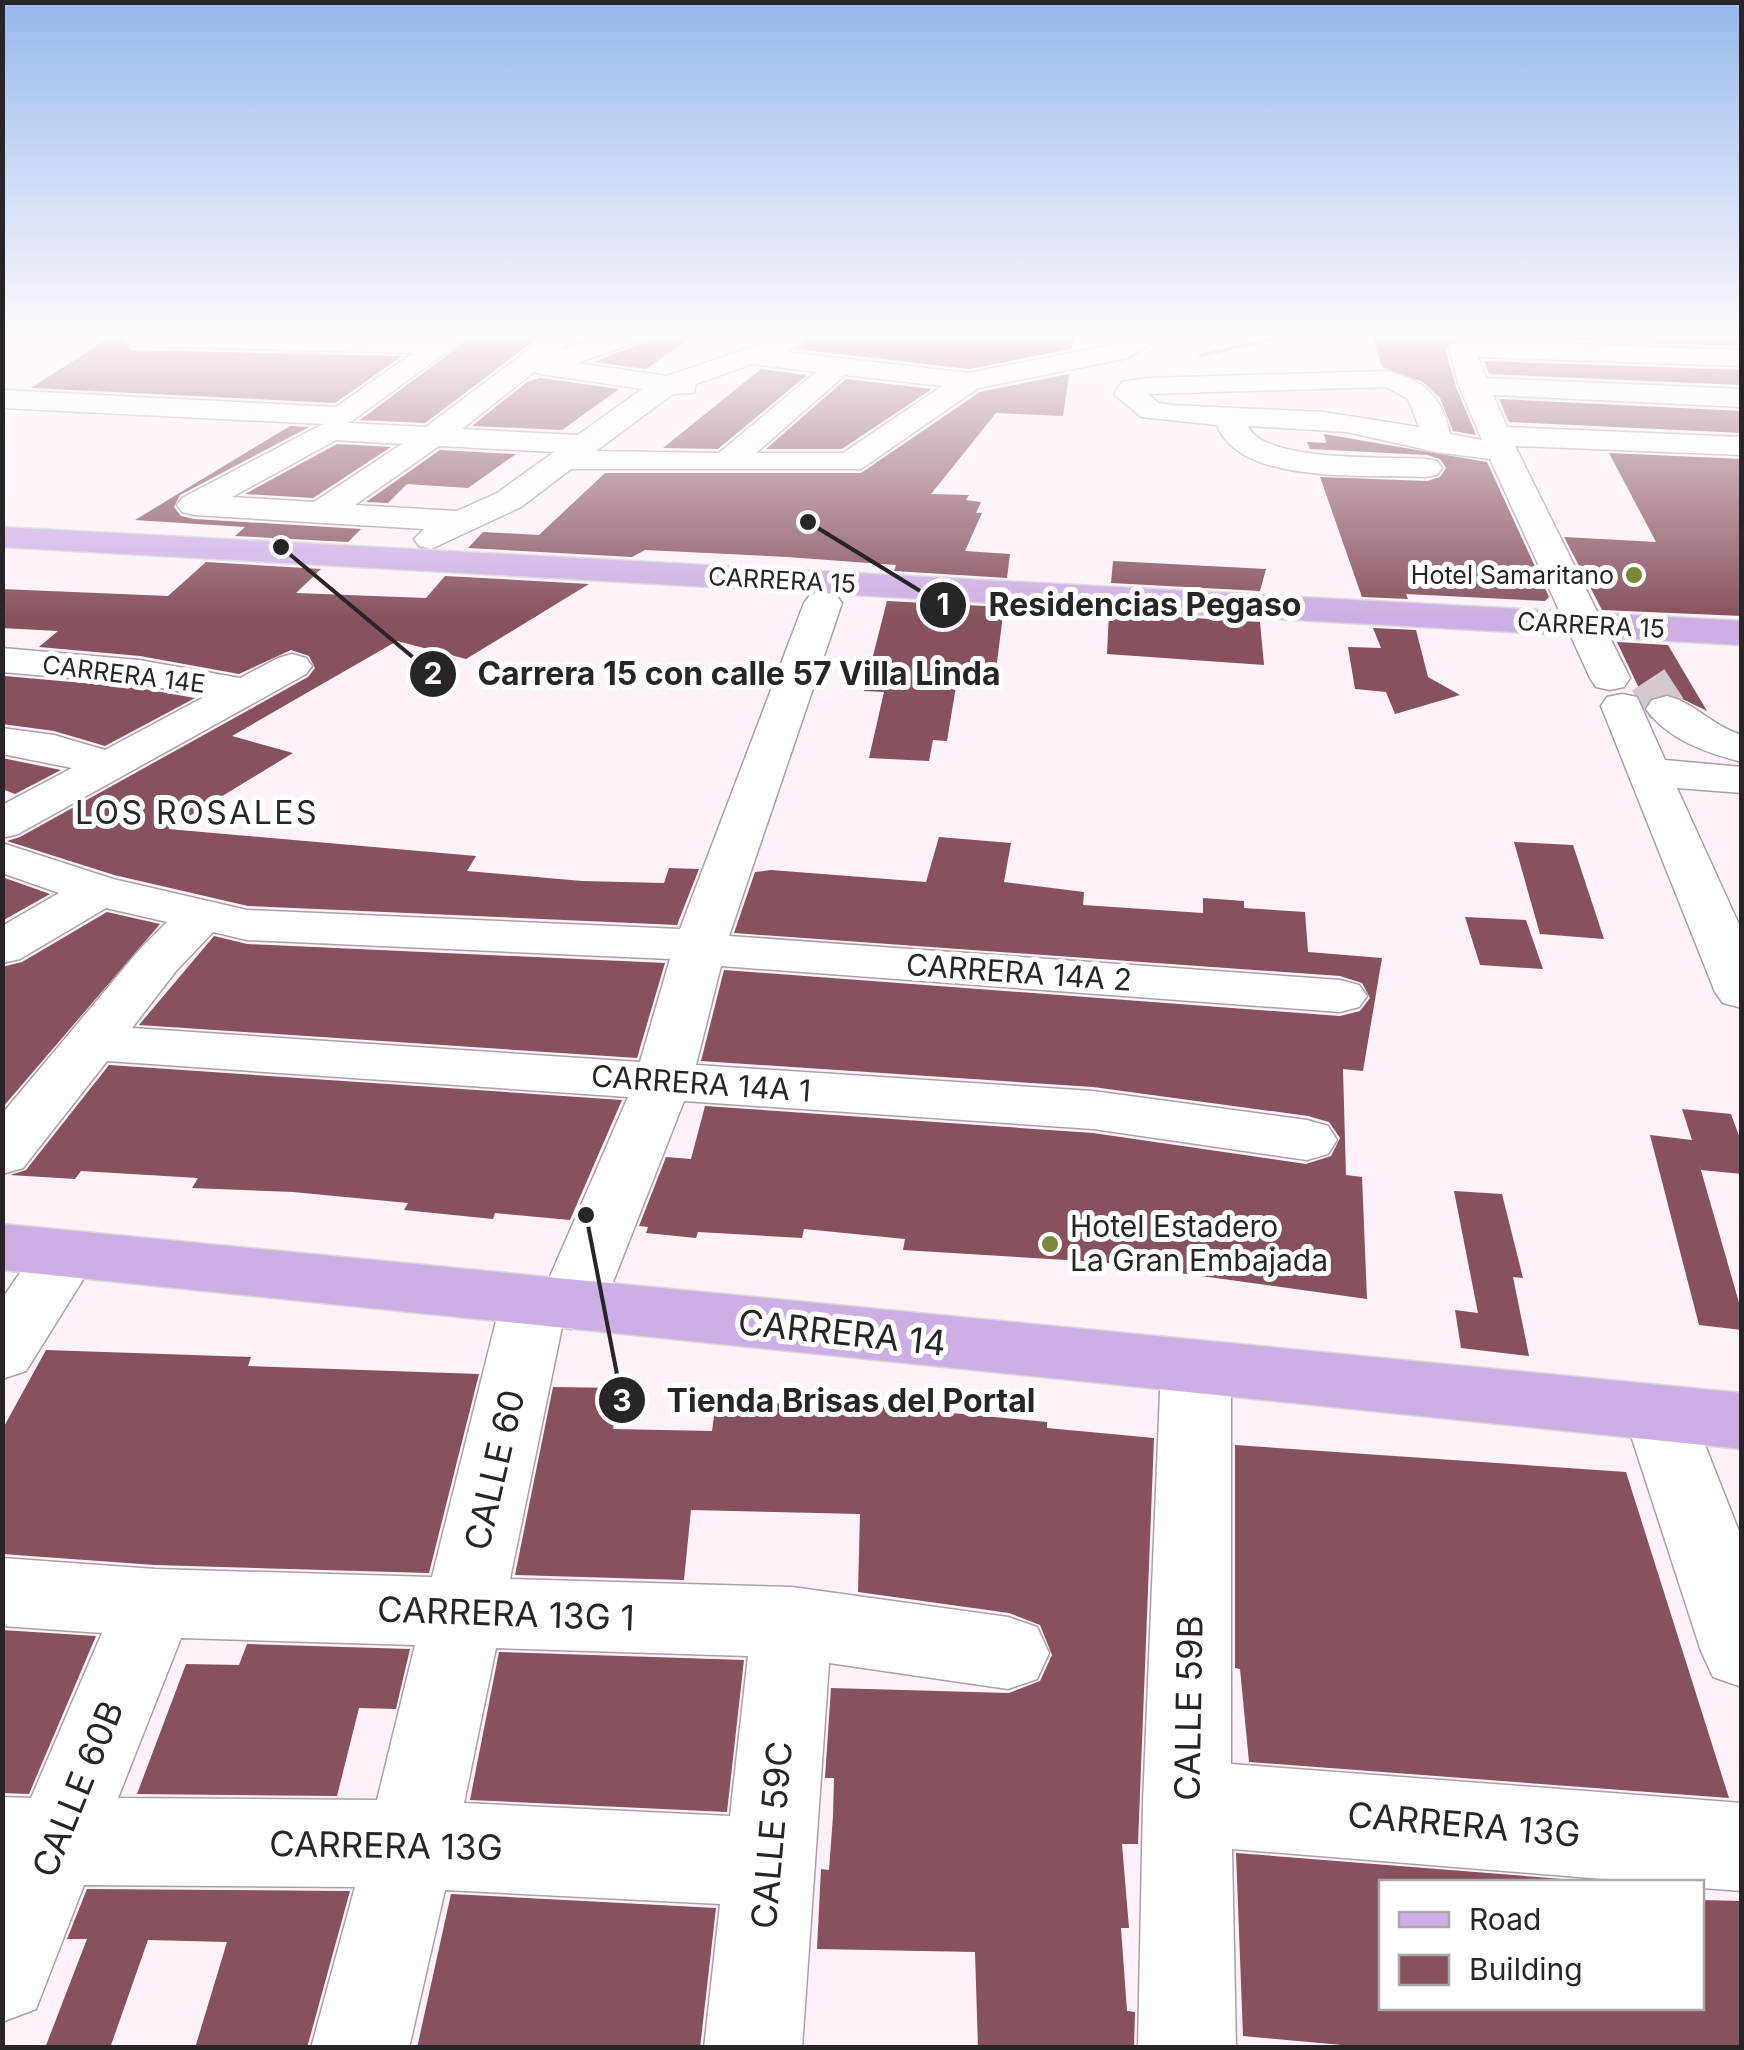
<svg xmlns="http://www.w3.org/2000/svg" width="1744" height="2050" font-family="Inter,sans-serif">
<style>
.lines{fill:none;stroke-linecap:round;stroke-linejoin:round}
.stream{fill:#9091b6;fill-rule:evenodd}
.building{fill:#87515d}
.minor-tunnel{stroke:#d4c8d0;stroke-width:39;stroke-dasharray:39 19;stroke-linecap:butt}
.minor-casing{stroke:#ac9fa8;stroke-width:3}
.major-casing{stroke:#d8d8d8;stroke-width:3}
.minor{fill:#fff;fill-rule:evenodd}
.major{fill:#ceafe5;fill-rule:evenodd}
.poi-dot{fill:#798837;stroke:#fff;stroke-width:4}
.labels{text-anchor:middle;stroke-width:10;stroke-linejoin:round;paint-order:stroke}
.far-poi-label{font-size:25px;fill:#292427;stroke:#fff;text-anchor:end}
.far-street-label{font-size:25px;fill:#292427;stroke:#fff}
.street-label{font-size:30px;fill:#292427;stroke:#fff}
.poi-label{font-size:30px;fill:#292427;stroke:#fff;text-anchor:start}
.neighbourhood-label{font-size:32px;letter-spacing:2.5px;fill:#292427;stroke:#fff}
.near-street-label{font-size:35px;fill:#292427;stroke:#fff}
.leader{fill:none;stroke:#292427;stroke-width:4}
.callout-dot{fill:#292427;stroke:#fff;stroke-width:4}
.mark-label{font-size:30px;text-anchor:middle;font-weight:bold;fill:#fff}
.callout-label{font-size:32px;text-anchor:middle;font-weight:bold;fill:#292427;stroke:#fff;stroke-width:10;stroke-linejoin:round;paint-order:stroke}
</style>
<rect width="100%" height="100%" fill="#fff1fa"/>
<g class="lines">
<path class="stream" d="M1296,332H1309L1201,357L1197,355Z"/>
</g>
<g class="building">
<path d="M118,332H133L123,339L131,350L402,356L335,403L31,388Z"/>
<path d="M478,332H546L425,423L360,420Z"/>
<path d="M672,332L694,335L646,369L593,362Z"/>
<path d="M807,332H1075L1072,349L969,369L796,349L803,344L799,339Z"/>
<path d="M1371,332H1465L1445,349L1456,387L1476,435L1453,431L1440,398L1423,382L1382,367Z"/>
<path d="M1509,332H1742V346L1504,338Z"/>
<path d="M1484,361L1742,370V385L1489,374Z"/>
<path d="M761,369L807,375L718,449L663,448Z"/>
<path d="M1069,374L1063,416L996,413L931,494L969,495L966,500L981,502L976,513H982L965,551L1010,554L1007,578L894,571L896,565L787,557L645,550L632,557L468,548L483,532L539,535L605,473H861L980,392Z"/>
<path d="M540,378L619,389L562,430L472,426L527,382Z"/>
<path d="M846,379L932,389L842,449H766Z"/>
<path d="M1499,399L1742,411V433L1509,422Z"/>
<path d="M290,426L309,427L180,495L174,507L181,516L194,519L361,529L348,542L235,536L245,527L135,520Z"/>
<path d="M1324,434L1487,462L1549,597L1545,601L1406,594L1408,599L1362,597L1320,477L1427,481L1440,477L1446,468L1440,459L1427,455L1310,449L1307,442L1326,443Z"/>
<path d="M337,444L391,447L313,498L245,494Z"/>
<path d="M440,450L516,454L468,488L407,484L388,503L366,502Z"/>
<path d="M1609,453L1742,459V616L1602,610L1564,537L1656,542Z"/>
<path d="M1113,561L1266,569L1260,591L1111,583Z"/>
<path d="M206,562L321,569L296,593L426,598L445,576L589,584L466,659L397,641L232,736L293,753L168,829L476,856L467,871L582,881L664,883L669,868L699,869L677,925L248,906L114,875L7,841L20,837L308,677L315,668L309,656L291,650L239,674L140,656L39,647L58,631L2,628V589L168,596Z"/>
<path d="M887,601L1004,607L996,670L959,668L947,741L933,740L929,761L869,758L884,692L864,691Z"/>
<path d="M1109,613L1260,622L1264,665L1107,654Z"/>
<path d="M1373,628L1416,630L1428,677L1460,695L1395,714L1386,692L1355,689L1348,647L1381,648Z"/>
<path d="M1617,642L1668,645L1707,711L1668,692L1651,696L1646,703Z"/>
<path d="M5,676L138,688L195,698L105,746L54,731L2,724Z"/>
<path d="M2,758L61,770L15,794L2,789Z"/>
<path d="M939,837L1011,843L1004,882L1084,892L1083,905L1203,913V898L1244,901V908L1305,912L1308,952L1382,958L1363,1071L1343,1069L1346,1175L1362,1177L1367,1299L1100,1262L903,1250L905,1239L804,1229L802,1238L698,1232L696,1238L646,1233L648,1227L639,1226L666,1157L691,1159L705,1106L1093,1133L1306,1164L1331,1156L1340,1138L1329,1122L1308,1116L1093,1087L701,1061L724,970L1340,1016L1360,1011L1370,998L1362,983L1340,976L734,933L755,872L771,870L926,882Z"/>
<path d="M1514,842L1573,845L1604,939L1540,934Z"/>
<path d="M2,877L50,894L2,921Z"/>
<path d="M107,912L160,924L2,1108V967L22,962Z"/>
<path d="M1465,917L1526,920L1543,969L1480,965Z"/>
<path d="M214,936L247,944L665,963L637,1058L139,1025Z"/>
<path d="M109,1065L622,1100L570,1220L495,1213L493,1219L404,1210L408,1203L293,1192L192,1188L198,1178L81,1171L75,1179L10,1175L26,1170Z"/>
<path d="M1682,1109L1731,1114L1742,1144V1174L1701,1170L1698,1160L1742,1313V1330L1699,1325L1650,1135L1692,1140Z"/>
<path d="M1454,1191L1502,1194L1523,1278L1513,1277L1529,1356L1461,1348L1455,1310L1478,1313Z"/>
<path d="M46,1350L251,1357L248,1366L479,1374L429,1573L155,1565L2,1554V1430Z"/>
<path d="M553,1387L621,1388L613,1429L712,1431L716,1402L867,1405L1047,1422V1428L1154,1438L1138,1844H1122L1129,1928H1121L1127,2011L1135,2012L1134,2048H978L975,1952L817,1949L821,1869L829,1870L833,1816L834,1778H825L831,1688L1009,1693L1040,1681L1052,1655L1040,1625L1009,1613L858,1592L860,1514L691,1510L684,1580L515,1575Z"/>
<path d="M1235,1445L1626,1472L1729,1798L1249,1762L1240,1669L1235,1668Z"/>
<path d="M2,1630L96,1636L29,1794L2,1793Z"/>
<path d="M247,1644L410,1649L396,1709L359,1708L337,1796L137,1794L186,1664L239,1665Z"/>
<path d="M499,1652L744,1660L727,1812L470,1800Z"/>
<path d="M1236,1853L1600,1882H1382V2008H1702V1900L1742,1901V2048H1375L1243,2036Z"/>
<path d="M87,1889L350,1891L307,2048H195L227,1942L148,1940L110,2048H45L87,1939H67Z"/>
<path d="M451,1894L716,1908L700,2048H417Z"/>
</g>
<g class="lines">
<path class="minor-tunnel" d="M1648,680L1667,709"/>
<g class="minor-casing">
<g id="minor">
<path d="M140,332L435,338L444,332H474L349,423L426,427L552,332L579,334L561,350L617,332H656L652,337L577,363L667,376L786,335L799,343L786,352L969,373L1111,345L1136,332H1169L1128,358L978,388L861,469H571L521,507L431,549L419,546L414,539L424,529L194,515L182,512L177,505L182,498L323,424L2,408V390L336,407L413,353L131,346L127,340ZM752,364L816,372L719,453L596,451L673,394L694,393L696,384ZM534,372L541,374L642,389L578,435L462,429ZM845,375L942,386L843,453H756ZM336,440L402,444L314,502L232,497ZM439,446L554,452L497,493L457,511L355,505Z"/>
<path d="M1472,332H1505L1494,341L1742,350V366L1478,357L1486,378L1742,389V407L1493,395L1507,427L1742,437V455L1515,446L1630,678L1624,687L1610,690L1596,687L1590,678L1490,459L1436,452L1347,432L1248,426C1264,463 1387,456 1426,459L1437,461L1442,468L1437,475L1426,477C1371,474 1239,486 1217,425L1141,417L1114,394L1122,382L1147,378L1387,371C1424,380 1442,396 1450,434L1482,440L1459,386L1449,348ZM1386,387L1408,399L1419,427L1323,412L1172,405L1159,403L1147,394Z"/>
<path d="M823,592L836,595L842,603L729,936L1340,980L1359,985L1367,996L1359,1007L1340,1012L721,966L696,1065L1093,1091L1307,1120L1328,1126L1337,1140L1328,1154L1307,1160L1093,1129L684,1101L604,1305L595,1322L571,1329L562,1327L510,1579L792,1587L1008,1617L1037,1627L1049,1653L1037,1679L1008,1689L829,1663L802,2048H704L720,1904L445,1890L409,2048H311L355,1887L84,1885L36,2009L2,2022V1797L31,1798L102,1633L2,1626V1558L155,1569L432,1577L501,1301L510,1284L534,1277L548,1281L628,1097L107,1061L23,1168L2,1174V1114L140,949L167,922L106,908L20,959L2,963V926L59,893L2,873V843L113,879L247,910L680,929L804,603L810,595ZM213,932L247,940L670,959L640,1062L132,1028L176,971ZM181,1638L415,1645L377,1800L118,1798ZM496,1648L748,1656L730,1816L464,1803Z"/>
<path d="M2,648L139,660L240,678L278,658L292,654L306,658L312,666L306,674L18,834L2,838V805L72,768L2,754V728L54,735L105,750L206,696L139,684L2,672Z"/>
<path d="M1622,694L1637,697L1665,760L1742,767V793L1677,788L1742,931V1008L1723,1003L1715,992L1601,706L1607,697Z"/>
<path d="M1667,696C1695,703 1714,727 1742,735V762C1707,753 1668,740 1646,709L1652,700Z"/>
<path d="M67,1231L90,1238L99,1254L26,1371L2,1379V1299L44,1238Z"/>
<path d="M1196,1343L1221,1350L1231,1369V1764L1742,1803V1891L1702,1888V1882H1640L1232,1849L1236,2048H1138L1143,1803L1161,1369L1171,1350Z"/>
<path d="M1660,1386L1685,1394L1742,1539V1687L1713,1677L1701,1651L1624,1414L1635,1394Z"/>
</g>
</g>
<g class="major-casing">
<g id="major">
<path d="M2,527L1742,621V645L2,547Z"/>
<path d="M2,1224L1742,1393V1449L2,1270Z"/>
</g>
</g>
<use href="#minor" class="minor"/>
<use href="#major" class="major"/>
</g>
<linearGradient id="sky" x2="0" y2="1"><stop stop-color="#96b9ed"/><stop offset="0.54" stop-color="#fff9fd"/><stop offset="1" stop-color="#fff9fd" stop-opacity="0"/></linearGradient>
<rect width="1744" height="619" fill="url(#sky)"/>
<g class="poi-dot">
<circle cx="1634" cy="575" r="10"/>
<circle cx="1050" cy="1244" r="10"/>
</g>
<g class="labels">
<g class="far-poi-label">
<text x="1614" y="584">Hotel Samaritano</text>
</g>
<g class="far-street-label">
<text transform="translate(782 580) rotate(3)" y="9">CARRERA 15</text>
<text transform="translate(1591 625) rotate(3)" y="9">CARRERA 15</text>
<text transform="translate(124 674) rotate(7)" y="9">CARRERA 14E</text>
</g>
<g class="street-label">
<text transform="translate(1019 973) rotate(4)" y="10">CARRERA 14A 2</text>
<text transform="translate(701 1084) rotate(4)" y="10">CARRERA 14A 1</text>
</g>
<g class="poi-label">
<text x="1070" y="1237">Hotel Estadero<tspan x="1070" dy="34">La Gran Embajada</tspan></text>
</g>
<g class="neighbourhood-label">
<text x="197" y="824">LOS ROSALES</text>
</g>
<g class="near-street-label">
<text transform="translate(842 1333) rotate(6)" y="12">CARRERA 14</text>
<text transform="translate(495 1470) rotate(-77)" y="12">CALLE 60</text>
<text transform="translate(506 1614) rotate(2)" y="12">CARRERA 13G 1</text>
<text transform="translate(1189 1708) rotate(-89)" y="12">CALLE 59B</text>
<text transform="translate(78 1789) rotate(-68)" y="12">CALLE 60B</text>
<text transform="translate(1464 1825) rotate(5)" y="12">CARRERA 13G</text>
<text transform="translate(772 1835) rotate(-85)" y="12">CALLE 59C</text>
<text transform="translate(386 1846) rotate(1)" y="12">CARRERA 13G</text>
</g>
</g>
<path class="leader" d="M808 522L943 605M281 547L433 674M586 1215L622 1400"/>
<g class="callout-dot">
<circle cx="808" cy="522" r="10"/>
<circle cx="281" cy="547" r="10"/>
<circle cx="586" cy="1215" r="10"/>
<circle cx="943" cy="605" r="25"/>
<circle cx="433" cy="674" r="25"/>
<circle cx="622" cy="1400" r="25"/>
</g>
<g class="mark-label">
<text x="943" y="615">1</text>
<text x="433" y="684">2</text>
<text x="622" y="1411">3</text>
</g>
<g class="callout-label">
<text x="1145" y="616">Residencias Pegaso</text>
<text x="739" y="685">Carrera 15 con calle 57 Villa Linda</text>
<text x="851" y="1412">Tienda Brisas del Portal</text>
</g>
<rect width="1744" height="2050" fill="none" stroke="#292427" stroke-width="10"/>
<rect x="1379" y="1880" width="325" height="130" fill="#ffffff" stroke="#a9a7a9" stroke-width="2.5"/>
<rect x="1399" y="1912" width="50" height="15" fill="#ceafe5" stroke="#a9a7a9" stroke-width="2.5"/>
<text x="1469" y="1930" font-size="30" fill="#292427">Road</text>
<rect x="1399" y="1955" width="50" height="30" fill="#87515d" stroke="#a9a7a9" stroke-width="2.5"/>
<text x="1469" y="1980" font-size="30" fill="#292427">Building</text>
</svg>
